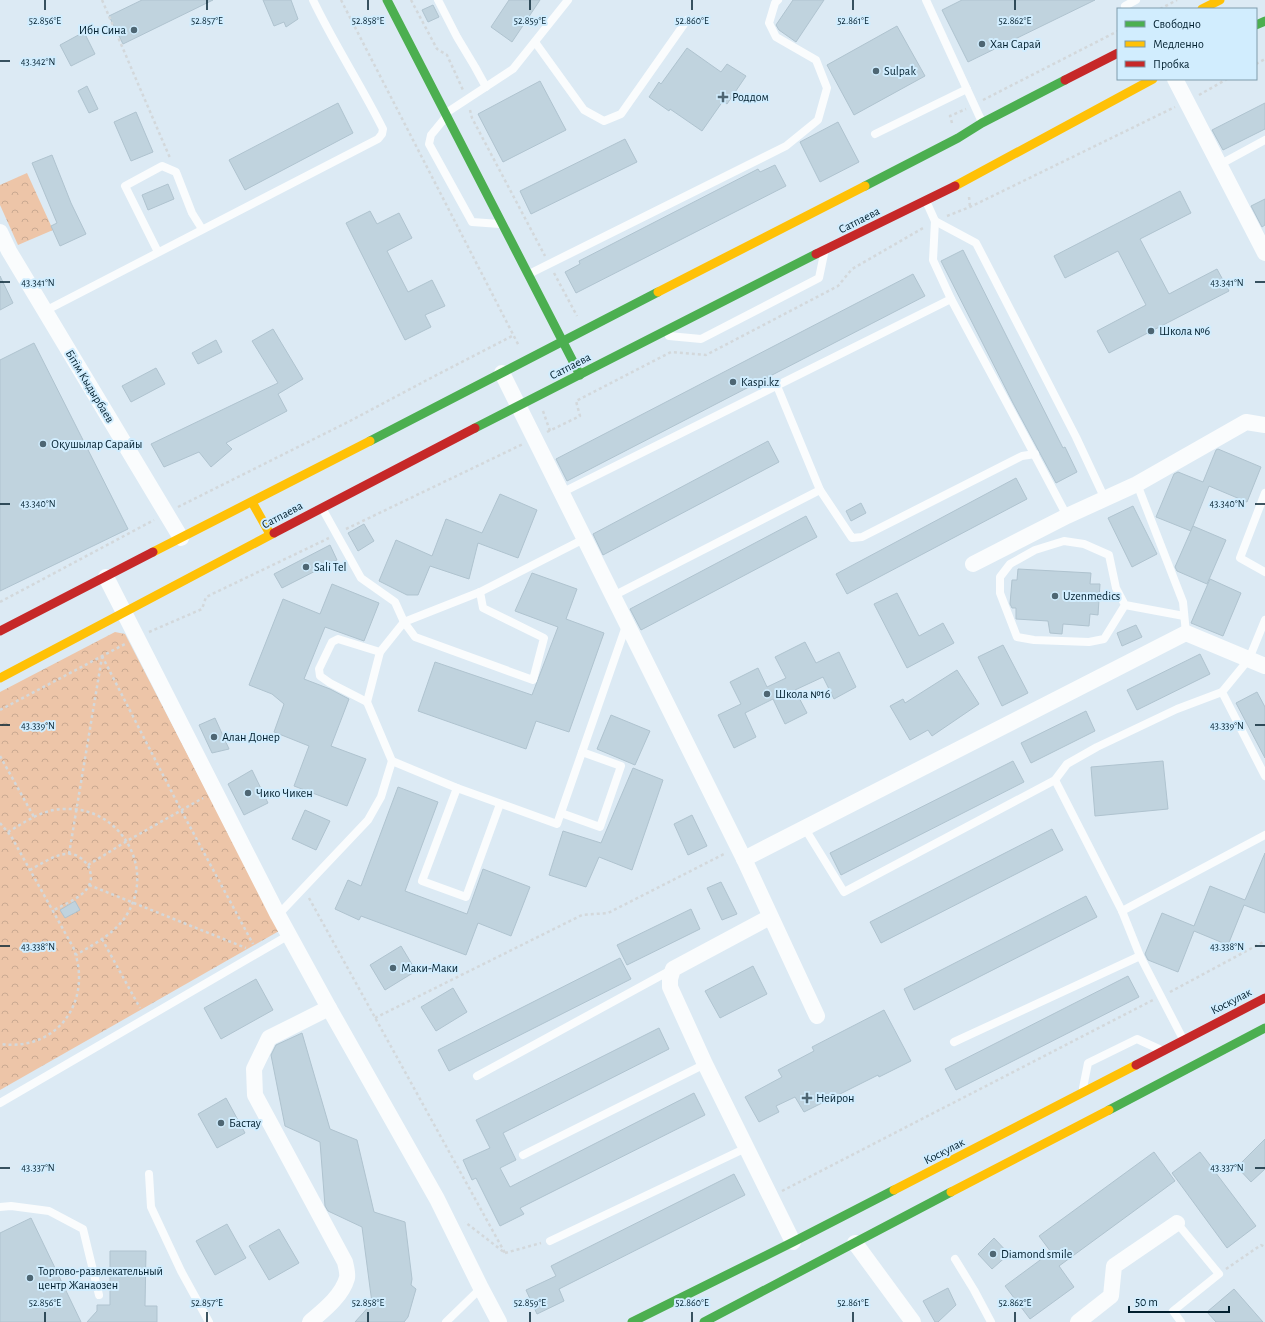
<svg xmlns="http://www.w3.org/2000/svg" width="1265" height="1322" font-family="'Alegreya Sans',sans-serif">
<style>
.park{fill:url(#park-crowns)}
.building{fill:#c0d3de;stroke:#afc3cf}
.lines{fill:none;stroke-linecap:round;stroke-linejoin:round}
.path{stroke:#d3d8db;stroke-width:2.5;stroke-dasharray:3 3;stroke-linecap:butt}
.lane{stroke:#fafcfd;stroke-width:8}
.street{stroke:#fafcfd;stroke-width:16}
.fast{stroke:#4caf50;stroke-width:9}
.slow{stroke:#ffc107;stroke-width:9}
.jam{stroke:#c62828;stroke-width:9}
.ticks{fill:none;stroke:#011f2e;stroke-width:1.5}
.poi-dot{fill:#4e6673;stroke:#d1edfe;stroke-width:1.5}
.labels{text-anchor:middle;stroke-width:4;stroke-linejoin:round;paint-order:stroke}
.poi-label{font-size:12px;fill:#011f2e;stroke:#d1edfe;text-anchor:start}
.street-label{font-size:12px;fill:#011f2e;stroke:#d1edfe}
.ticks-label{font-size:10px;text-anchor:middle;fill:#011f2e;stroke:#d1edfe;stroke-width:4;stroke-linejoin:round;paint-order:stroke}
</style>
<defs>
<pattern id="park-crowns" width="20" height="18" patternUnits="userSpaceOnUse"><rect width="20" height="18" fill="#edc5a8"/><path d="M2 6a3 3 0 1 1 6 0M12 15a3 3 0 1 1 6 0" fill="none" stroke="#c9a991"/></pattern>
</defs>
<rect width="100%" height="100%" fill="#dceaf4"/>
<g class="park">
<path d="M27,173L53,230L18,245L0,205V185Z"/>
<path d="M115,632L125,634L279,931L0,1090V692Z"/>
</g>
<g class="building">
<path d="M142,0H213L123,44L109,16Z"/>
<path d="M263,0H291L298,19L286,27L284,22L274,26Z"/>
<path d="M509,0H540L512,42L491,27Z"/>
<path d="M793,0H824L796,42L779,30L776,25Z"/>
<path d="M962,0H1095L968,62L942,10Z"/>
<path d="M433,5L439,17L428,22L422,10Z"/>
<path d="M897,26L925,76L854,115L827,65Z"/>
<path d="M84,32L95,54L71,66L60,45Z"/>
<path d="M687,48L721,72L727,64L746,76L727,104L723,101L702,131L670,109L669,111L649,97L659,82L661,84Z"/>
<path d="M540,81L566,130L503,162L478,114Z"/>
<path d="M87,86L98,109L89,113L78,91Z"/>
<path d="M338,103L353,133L245,190L229,160Z"/>
<path d="M1265,103V129L1223,150L1212,130Z"/>
<path d="M136,112L153,152L131,161L114,122Z"/>
<path d="M838,122L859,162L820,182L800,142Z"/>
<path d="M625,139L637,162L531,214L520,191Z"/>
<path d="M52,155L71,203L86,234L60,246L51,226L57,223L32,163Z"/>
<path d="M775,165L786,186L576,293L565,272L580,264L579,261L758,169L760,172Z"/>
<path d="M168,184L174,199L148,210L142,195Z"/>
<path d="M1180,191L1191,213L1140,239L1169,294L1217,269L1229,291L1109,353L1097,331L1146,305L1118,251L1065,278L1054,256Z"/>
<path d="M1265,199V225L1262,227L1251,206Z"/>
<path d="M370,211L377,224L399,213L412,238L387,251L408,292L432,280L445,306L425,315L431,327L405,340L346,223Z"/>
<path d="M963,250L1063,448L1065,447L1077,472L1056,483L1013,403L941,261Z"/>
<path d="M913,274L925,296L567,481L556,459Z"/>
<path d="M0,276L13,303L0,310Z"/>
<path d="M273,329L303,379L278,394L287,411L226,443L232,449L211,467L199,452L164,467L151,444L278,383L252,341Z"/>
<path d="M216,340L222,352L198,364L192,353Z"/>
<path d="M34,343L128,529L0,591V360Z"/>
<path d="M156,368L165,384L131,402L122,386Z"/>
<path d="M768,441L779,462L603,555L593,534Z"/>
<path d="M1218,449L1261,467L1247,502L1209,486L1191,531L1156,517L1174,474L1178,472L1203,482L1216,450Z"/>
<path d="M1016,478L1027,499L847,594L836,574Z"/>
<path d="M500,494L537,510L518,558L478,543L469,579L430,566L418,595H407L379,581L396,540L432,556L446,519L482,533Z"/>
<path d="M861,503L866,513L851,521L846,511Z"/>
<path d="M1133,506L1157,554L1132,567L1108,518Z"/>
<path d="M806,516L817,537L641,630L630,609Z"/>
<path d="M364,524L374,541L358,551L348,533Z"/>
<path d="M1193,526L1226,540L1207,584L1177,571L1175,567Z"/>
<path d="M330,545L337,560L282,588L274,574Z"/>
<path d="M1018,569L1091,573L1090,584H1100L1098,615L1090,614L1089,626L1063,624L1062,634L1050,633L1048,621L1016,619V608H1012L1010,604L1012,580H1017Z"/>
<path d="M532,573L577,589L566,619L604,633L569,732L536,721L526,749L418,711L435,662L532,695L558,627L515,611Z"/>
<path d="M1210,579L1241,593L1223,636L1191,623Z"/>
<path d="M332,584L379,603L364,641L325,627L304,679L330,689L349,699L331,746L366,759L347,806L294,786L309,746L274,732L284,704L272,694L249,685L283,599L320,614Z"/>
<path d="M897,593L919,636L943,623L954,643L907,668L874,604Z"/>
<path d="M1136,625L1142,637L1122,646L1117,633Z"/>
<path d="M805,642L816,663L839,652L856,687L834,699L823,677L795,690L807,713L785,724L773,699L745,713L756,737L734,748L718,715L741,704L730,682L758,668L767,687L786,678L775,657Z"/>
<path d="M1003,645L1028,693L1002,706L978,657Z"/>
<path d="M1200,654L1210,674L1137,710L1127,690Z"/>
<path d="M957,670L979,704L932,736L928,730L910,740L890,706L903,699L905,703Z"/>
<path d="M1257,692L1265,707V758L1236,703Z"/>
<path d="M1086,711L1095,731L1031,763L1021,743Z"/>
<path d="M611,715L650,731L635,765L597,749Z"/>
<path d="M215,718L229,749L212,753L199,725Z"/>
<path d="M1013,761L1024,782L841,875L830,853Z"/>
<path d="M1163,761L1168,809L1095,816L1091,767Z"/>
<path d="M633,768L663,780L632,870L599,857L586,887L549,875L563,831L601,843Z"/>
<path d="M252,770L268,803L244,815L228,784Z"/>
<path d="M398,787L438,802L405,891L467,914L483,869L530,887L511,936L478,923L466,955L361,916L359,920L335,909L348,880L361,886Z"/>
<path d="M305,810L330,821L316,850L292,839Z"/>
<path d="M692,815L707,846L688,855L674,824Z"/>
<path d="M1052,829L1063,850L881,943L870,922Z"/>
<path d="M1265,853V913L1244,905L1228,945L1194,931L1178,972L1148,960L1145,954L1162,913L1194,926L1210,886L1245,900Z"/>
<path d="M721,882L737,914L722,920L707,888Z"/>
<path d="M1086,896L1097,917L914,1010L904,989Z"/>
<path d="M75,901L80,910L65,918L60,910Z"/>
<path d="M691,909L700,929L627,965L617,945Z"/>
<path d="M401,946L416,971L385,990L370,965Z"/>
<path d="M620,958L631,979L449,1071L438,1050Z"/>
<path d="M753,966L767,994L720,1018L705,991Z"/>
<path d="M1128,976L1139,997L956,1090L945,1069Z"/>
<path d="M256,979L273,1010L221,1039L204,1008Z"/>
<path d="M453,988L467,1012L436,1031L421,1007Z"/>
<path d="M884,1010L911,1061L879,1077L878,1075L804,1112L795,1097L776,1106L779,1112L759,1122L745,1097L782,1077L778,1070L814,1051L812,1047Z"/>
<path d="M659,1028L669,1049L503,1133L516,1160L500,1168L510,1187L694,1093L705,1115L520,1208L524,1214L500,1226L476,1178L472,1180L463,1160L490,1148L476,1120Z"/>
<path d="M302,1033L330,1129L357,1140L374,1212L405,1222L412,1279L411,1285L416,1289L408,1317L404,1322H355L372,1303L362,1227L328,1211L325,1206L320,1142L285,1126L271,1055L276,1045Z"/>
<path d="M226,1098L245,1133L217,1148L198,1114Z"/>
<path d="M1265,1139V1169L1251,1182L1237,1167Z"/>
<path d="M1154,1152L1175,1181L1059,1266L1074,1287L1030,1319L1005,1286L1051,1252L1039,1236Z"/>
<path d="M1200,1152L1256,1226L1227,1248L1172,1173Z"/>
<path d="M734,1174L745,1195L559,1289L564,1301L537,1314L526,1290L556,1276L551,1266Z"/>
<path d="M31,1218L81,1322H0V1233Z"/>
<path d="M227,1224L246,1258L215,1275L196,1241Z"/>
<path d="M279,1229L299,1263L269,1280L249,1246Z"/>
<path d="M994,1238L1009,1254L992,1269L978,1254Z"/>
<path d="M110,1251H146L145,1306H157V1322H87L97,1311V1305H110Z"/>
<path d="M948,1288L956,1305L938,1322H935L923,1301Z"/>
<path d="M1234,1289L1263,1322H1216L1207,1312Z"/>
</g>
<g class="lines">
<g class="path">
<path d="M102,0L170,158"/>
<path d="M341,0L519,346"/>
<path d="M411,0L437,49L447,55L463,90"/>
<path d="M1160,9L1177,0"/>
<path d="M1256,64L1265,59"/>
<path d="M1199,95L1227,79"/>
<path d="M983,100L1118,31"/>
<path d="M470,110L472,118L545,256"/>
<path d="M952,123L950,116L966,109"/>
<path d="M969,197L970,207"/>
<path d="M947,216L970,207L1175,107"/>
<path d="M554,273L577,316"/>
<path d="M543,411L550,431"/>
<path d="M547,432L580,416L576,401L671,352L706,355L838,286L852,269L925,227"/>
<path d="M178,507L350,421L427,380L514,335"/>
<path d="M346,529L523,444"/>
<path d="M0,602L154,520"/>
<path d="M149,632L202,609L206,597L329,538"/>
<path d="M102,656L181,810L253,944"/>
<path d="M0,710L125,644"/>
<path d="M0,756L34,817"/>
<path d="M0,823L11,836L73,947C94,1000 58,1052 0,1044"/>
<path d="M8,832C25,822 43,809 64,809C120,806 157,868 126,916C114,934 94,944 76,955"/>
<path d="M69,854L102,657"/>
<path d="M88,865L127,841L203,798"/>
<path d="M30,870C39,865 56,854 66,854C73,853 80,856 85,862C89,865 90,870 91,876C92,895 66,903 52,911"/>
<path d="M89,885L246,948"/>
<path d="M309,898L505,1253L465,1222"/>
<path d="M102,939L140,1008"/>
<path d="M1170,992L1265,941"/>
<path d="M375,1018L582,915L608,913L726,853"/>
<path d="M782,1191L1153,1000"/>
<path d="M505,1253L541,1243"/>
<path d="M1226,1269L1261,1245L1265,1247"/>
</g>
<g class="lane">
<path d="M438,0L457,37L475,67L486,87"/>
<path d="M926,0L982,122"/>
<path d="M1125,6L1136,0"/>
<path d="M535,42L584,110L604,121L621,114L687,20"/>
<path d="M446,113L513,69L568,0"/>
<path d="M445,118L431,135L429,144L472,222L500,224"/>
<path d="M875,134L967,89"/>
<path d="M1219,165L1265,140"/>
<path d="M926,201L935,221L933,260L951,299L1031,448L1067,516"/>
<path d="M935,221L976,243L1076,437L1105,499"/>
<path d="M158,252L125,186L162,166L176,172L192,213L202,229"/>
<path d="M529,274L786,146L818,120L827,88L816,60L776,37L769,23L775,3L778,0"/>
<path d="M45,311L378,139L382,134L383,129C361,85 334,44 313,0"/>
<path d="M669,336L701,339L819,278L824,254"/>
<path d="M777,386L820,490L852,538L862,537L1022,456L1035,454"/>
<path d="M1137,484L1183,602L1186,633"/>
<path d="M561,493L951,299"/>
<path d="M1265,493L1240,558L1265,572"/>
<path d="M322,508L361,578L395,602L404,622L415,637L533,680L544,638L483,608L480,592"/>
<path d="M613,596L820,490"/>
<path d="M1125,605L1104,639L1089,642L1034,640L1017,637L1000,593V577L1010,564L1035,550L1064,541L1084,544L1109,555L1116,588L1125,605L1184,616"/>
<path d="M1265,620L1249,659L1222,692L1265,776"/>
<path d="M367,702L330,683L320,676L319,669L332,642L338,639L380,652"/>
<path d="M392,761L457,788L557,824L626,626"/>
<path d="M1055,780L1122,911L1140,956L1183,1039"/>
<path d="M457,788L422,881L466,897L500,804"/>
<path d="M561,813L600,827L621,766L582,752"/>
<path d="M804,827L844,892L1055,780L1067,764L1097,747L1177,709L1222,692"/>
<path d="M1122,911L1265,835"/>
<path d="M278,915L368,820L381,797L392,761L367,702L380,652L404,622L480,592L584,539"/>
<path d="M954,1042L1140,956"/>
<path d="M477,1076L673,969"/>
<path d="M1083,1088L1088,1063L1137,1039L1159,1049"/>
<path d="M0,1103L289,935"/>
<path d="M523,1155L705,1064"/>
<path d="M149,1174L151,1207L181,1271L209,1322"/>
<path d="M0,1207L11,1206L49,1211L83,1229L99,1295"/>
<path d="M1177,1223L1219,1274L1173,1311L1181,1322"/>
<path d="M550,1241L746,1148"/>
<path d="M955,1259L974,1290L991,1322"/>
<path d="M446,1322L481,1288"/>
</g>
<g class="street">
<path d="M1175,79L1265,253"/>
<path d="M0,232L9,251L181,538"/>
<path d="M502,373L744,859L817,1016"/>
<path d="M973,564L1067,516L1137,484L1246,422L1265,425"/>
<path d="M106,577L278,915L329,1008L437,1199L481,1288L499,1322"/>
<path d="M744,859L1186,633L1265,666"/>
<path d="M770,917L673,969L670,979V987L705,1064L793,1242"/>
<path d="M855,1243L913,1322"/>
<path d="M310,1322C324,1310 342,1296 347,1278C348,1273 346,1267 345,1262L255,1095L254,1069L269,1038L329,1008"/>
<path d="M1078,1322L1111,1296L1114,1266L1177,1223"/>
</g>
<g class="fast">
<path d="M387,0L580,375"/>
<path d="M1256,25L1265,21"/>
<path d="M865,186L958,138L982,123L1065,80"/>
<path d="M475,428L816,254"/>
<path d="M370,441L658,292"/>
<path d="M1109,1110L1265,1028"/>
<path d="M632,1322L793,1242L894,1190"/>
<path d="M704,1322L951,1192"/>
</g>
<g class="slow">
<path d="M1202,9L1220,0"/>
<path d="M955,186L1153,79"/>
<path d="M658,292L865,186"/>
<path d="M252,502L270,534"/>
<path d="M153,552L370,441"/>
<path d="M0,678L274,533"/>
<path d="M894,1190L1136,1065"/>
<path d="M951,1192L1109,1110"/>
</g>
<g class="jam">
<path d="M1065,80L1118,53"/>
<path d="M816,254L955,186"/>
<path d="M274,533L475,428"/>
<path d="M0,631L153,552"/>
<path d="M1136,1065L1265,998"/>
</g>
</g>
<path class="ticks" d="M45,0V10M207,0V10M368,0V10M530,0V10M692,0V10M853,0V10M1015,0V10M0,61H10M0,282H10M1255,282H1265M0,504H10M1255,504H1265M0,725H10M1255,725H1265M0,946H10M1255,946H1265M0,1168H10M1255,1168H1265M45,1312V1322M207,1312V1322M368,1312V1322M530,1312V1322M692,1312V1322M853,1312V1322M1015,1312V1322"/>
<g class="poi-dot">
<circle cx="134" cy="30" r="4"/>
<circle cx="982" cy="44" r="4"/>
<circle cx="876" cy="71" r="4"/>
<path d="M721 91h4v4h4v4h-4v4h-4v-4h-4v-4h4z"/>
<circle cx="1151" cy="331" r="4"/>
<circle cx="733" cy="382" r="4"/>
<circle cx="43" cy="444" r="4"/>
<circle cx="306" cy="567" r="4"/>
<circle cx="1055" cy="596" r="4"/>
<circle cx="767" cy="694" r="4"/>
<circle cx="214" cy="737" r="4"/>
<circle cx="248" cy="793" r="4"/>
<circle cx="393" cy="968" r="4"/>
<path d="M805 1092h4v4h4v4h-4v4h-4v-4h-4v-4h4z"/>
<circle cx="221" cy="1123" r="4"/>
<circle cx="993" cy="1254" r="4"/>
<circle cx="30" cy="1278" r="4"/>
</g>
<g class="labels">
<g class="poi-label">
<text x="126" y="34" text-anchor="end">Ибн Сина</text>
<text x="990" y="48">Хан Сарай</text>
<text x="884" y="75">Sulpak</text>
<text x="732" y="101">Роддом</text>
<text x="1159" y="335">Школа №6</text>
<text x="741" y="386">Kaspi.kz</text>
<text x="51" y="448">Оқушылар Сарайы</text>
<text x="314" y="571">Sali Tel</text>
<text x="1063" y="600">Uzenmedics</text>
<text x="775" y="698">Школа №16</text>
<text x="222" y="741">Алан Донер</text>
<text x="256" y="797">Чико Чикен</text>
<text x="401" y="972">Маки-Маки</text>
<text x="816" y="1102">Нейрон</text>
<text x="229" y="1127">Бастау</text>
<text x="1001" y="1258">Diamond smile</text>
<text x="38" y="1275">Торгово-развлекательный<tspan x="38" dy="14">центр Жанаозен</tspan></text>
</g>
<g class="street-label">
<text transform="translate(859 220) rotate(-27)" y="4">Сатпаева</text>
<text transform="translate(570 366) rotate(-27)" y="4">Сатпаева</text>
<text transform="translate(90 386) rotate(59)" y="4">Бiтiм Кыдырбаев</text>
<text transform="translate(282 515) rotate(-28)" y="4">Сатпаева</text>
<text transform="translate(1231 1001) rotate(-27)" y="4">Коскулак</text>
<text transform="translate(944 1151) rotate(-27)" y="4">Коскулак</text>
</g>
</g>
<g class="ticks-label">
<text x="45" y="24">52.856°E</text>
<text x="207" y="24">52.857°E</text>
<text x="368" y="24">52.858°E</text>
<text x="530" y="24">52.859°E</text>
<text x="692" y="24">52.860°E</text>
<text x="853" y="24">52.861°E</text>
<text x="1015" y="24">52.862°E</text>
<text x="38" y="65">43.342°N</text>
<text x="38" y="286">43.341°N</text>
<text x="1227" y="286">43.341°N</text>
<text x="38" y="507">43.340°N</text>
<text x="1227" y="507">43.340°N</text>
<text x="38" y="729">43.339°N</text>
<text x="1227" y="729">43.339°N</text>
<text x="38" y="950">43.338°N</text>
<text x="1227" y="950">43.338°N</text>
<text x="38" y="1171">43.337°N</text>
<text x="1227" y="1171">43.337°N</text>
<text x="45" y="1306">52.856°E</text>
<text x="207" y="1306">52.857°E</text>
<text x="368" y="1306">52.858°E</text>
<text x="530" y="1306">52.859°E</text>
<text x="692" y="1306">52.860°E</text>
<text x="853" y="1306">52.861°E</text>
<text x="1015" y="1306">52.862°E</text>
</g>
<rect x="1117" y="8" width="140" height="72" fill="#d1edfe" stroke="#7e9bab"/>
<rect x="1125" y="21" width="20" height="6" fill="#4caf50" stroke="#7e9bab"/>
<text x="1153" y="28" font-size="12" fill="#011f2e">Свободно</text>
<rect x="1125" y="41" width="20" height="6" fill="#ffc107" stroke="#7e9bab"/>
<text x="1153" y="48" font-size="12" fill="#011f2e">Медленно</text>
<rect x="1125" y="61" width="20" height="6" fill="#c62828" stroke="#7e9bab"/>
<text x="1153" y="68" font-size="12" fill="#011f2e">Пробка</text>
<path d="M1129 1306v6h100v-6" fill="none" stroke="#011f2e" stroke-width="2"/>
<text x="1135" y="1306" font-size="12" fill="#011f2e" stroke="#d1edfe" stroke-width="3" paint-order="stroke">50 m</text>
</svg>
